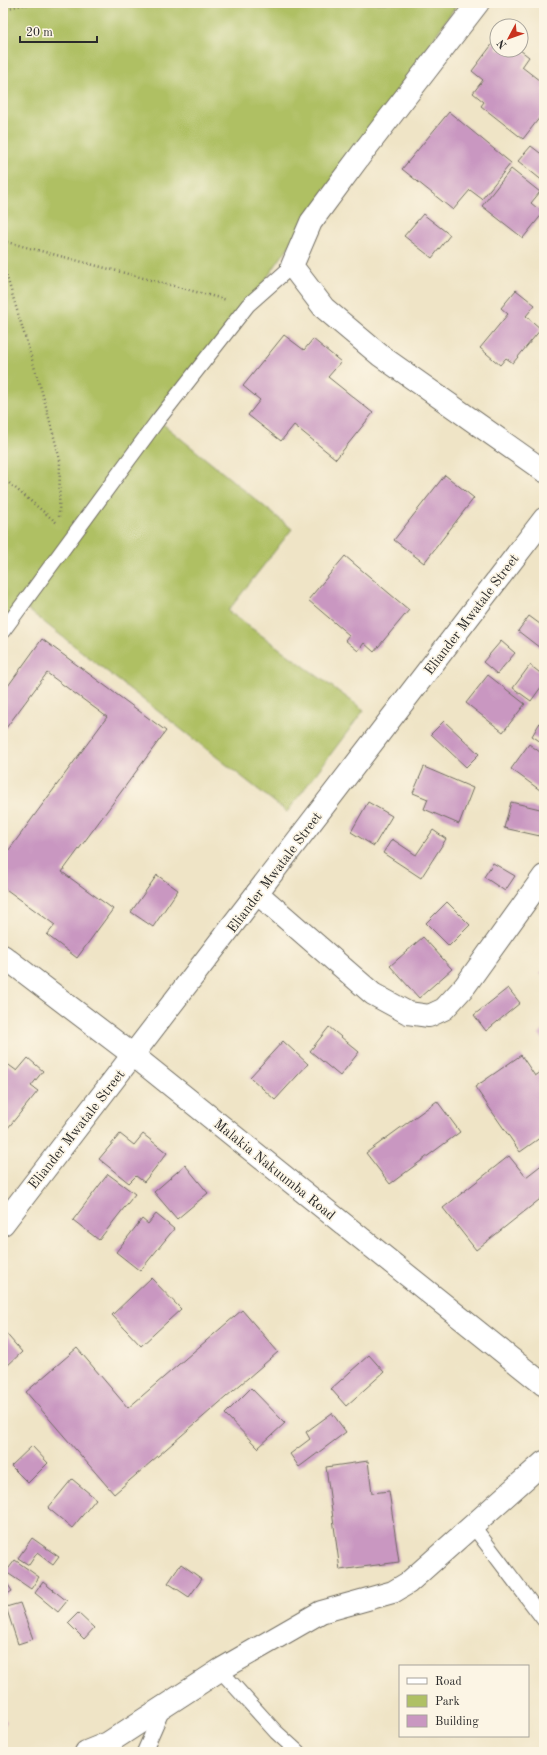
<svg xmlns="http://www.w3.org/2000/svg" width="547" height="1755" font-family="'Old Standard TT',serif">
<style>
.green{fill:#afc064;stroke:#6d7648}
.building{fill:#c997c1}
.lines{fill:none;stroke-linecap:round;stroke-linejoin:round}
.service-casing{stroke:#706c61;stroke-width:16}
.minor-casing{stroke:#706c61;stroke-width:24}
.primary-casing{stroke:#706c61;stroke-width:24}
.path{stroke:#706c61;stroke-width:2.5;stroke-dasharray:1 3;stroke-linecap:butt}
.service{stroke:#fff;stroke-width:14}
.minor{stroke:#fff;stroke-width:22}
.primary{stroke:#fff;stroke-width:22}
.labels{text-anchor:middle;stroke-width:3.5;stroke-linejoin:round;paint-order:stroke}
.street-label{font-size:14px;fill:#2b2b2b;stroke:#fcf5e5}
</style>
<rect width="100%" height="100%" fill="#fcf5e5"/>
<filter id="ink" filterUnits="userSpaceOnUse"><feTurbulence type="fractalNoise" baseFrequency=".025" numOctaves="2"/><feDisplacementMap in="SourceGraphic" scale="8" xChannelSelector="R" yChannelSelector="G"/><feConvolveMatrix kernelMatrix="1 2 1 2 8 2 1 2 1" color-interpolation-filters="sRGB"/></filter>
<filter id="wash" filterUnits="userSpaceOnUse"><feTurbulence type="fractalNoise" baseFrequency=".012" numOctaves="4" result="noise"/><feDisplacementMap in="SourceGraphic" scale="16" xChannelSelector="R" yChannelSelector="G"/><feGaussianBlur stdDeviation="0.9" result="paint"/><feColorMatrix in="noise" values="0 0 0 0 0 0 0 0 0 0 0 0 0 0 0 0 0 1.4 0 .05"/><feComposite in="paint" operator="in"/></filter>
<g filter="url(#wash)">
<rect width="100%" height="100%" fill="#efe4c6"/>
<path class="green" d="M3,3H458L248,305L158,420L292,529L228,611L364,710L287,812L22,605L3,630Z"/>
<g id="blocks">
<g class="building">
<path d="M497,38V50H520L529,57L522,67L544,84V112L523,139L481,106L484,102L473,93L483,80L472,71Z"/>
<path d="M449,112L511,163L482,199L470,190L453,210L402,169Z"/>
<path d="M531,146L544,156V182L518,161Z"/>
<path d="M511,169L540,192L531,203L543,213L523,238L482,206Z"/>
<path d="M423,214L450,235L432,258L404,236Z"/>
<path d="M516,290L535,305L526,316L541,329L513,363L506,358L500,365L480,348L508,314L501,308Z"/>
<path d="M284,335L304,350L313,339L341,362L328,377L373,413L336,459L294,425L281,441L248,415L260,400L243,386Z"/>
<path d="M445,475L474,498L424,563L394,540Z"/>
<path d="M345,556L409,610L374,652L364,643L358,651L345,640L349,635L308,600Z"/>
<path d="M529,616L544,627V651L518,631Z"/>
<path d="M42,639L166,731L62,872L113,909L77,958L47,935L55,925L3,887V858L107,717L47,673L3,732V693Z"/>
<path d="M501,641L515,653L497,674L483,662Z"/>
<path d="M530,665L544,676V683L531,701L513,688Z"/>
<path d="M488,675L525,704L503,732L466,703Z"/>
<path d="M544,716V744L532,736Z"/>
<path d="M444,721L479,754L466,767L431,734Z"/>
<path d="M529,744L544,755V793L511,769Z"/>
<path d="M424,767L473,788L459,824L424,809L428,799L413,793Z"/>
<path d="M368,802L392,816L374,846L351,832Z"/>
<path d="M511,802L544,810L540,836L504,828Z"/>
<path d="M433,830L446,839L421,878L383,853L392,839L416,855Z"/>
<path d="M493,863L515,876L505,891L484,877Z"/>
<path d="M157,875L178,890L153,927L131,912Z"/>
<path d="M447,902L470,925L449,946L426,923Z"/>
<path d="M423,937L452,969L419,998L390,966Z"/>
<path d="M544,970V978L540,973Z"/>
<path d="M508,988L520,1003L486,1031L474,1015Z"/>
<path d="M329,1027L359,1052L340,1076L310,1051Z"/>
<path d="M544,1030V1041L539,1034Z"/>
<path d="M283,1041L308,1064L275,1100L250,1077Z"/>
<path d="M521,1055L535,1076L544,1070V1135L520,1152L475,1087Z"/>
<path d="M28,1058L43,1071L31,1086L38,1091L3,1134V1067L6,1063L17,1071Z"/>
<path d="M437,1101L460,1132L390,1184L366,1153Z"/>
<path d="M120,1134L134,1145L143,1134L167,1153L144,1182L136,1176L129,1183L99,1159Z"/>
<path d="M509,1156L526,1177L544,1163V1196L476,1250L443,1208Z"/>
<path d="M185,1165L208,1193L177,1219L154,1192Z"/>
<path d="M108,1174L135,1194L99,1240L73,1220Z"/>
<path d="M156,1214L174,1229L140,1271L116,1252L142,1219L148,1224Z"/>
<path d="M151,1278L181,1309L141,1346L112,1315Z"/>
<path d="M242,1310L278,1352L114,1494L26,1392L77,1348L128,1408Z"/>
<path d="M3,1330L22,1352L7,1366L3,1362Z"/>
<path d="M369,1355L384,1372L346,1406L331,1389Z"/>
<path d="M251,1388L285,1423L258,1448L225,1414Z"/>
<path d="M332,1413L346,1432L299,1467L290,1454L310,1439L306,1432Z"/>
<path d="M32,1446L48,1463L28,1483L11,1466Z"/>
<path d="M368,1461L372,1493L389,1491L399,1562L340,1570L326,1467Z"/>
<path d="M72,1479L96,1499L72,1528L48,1508Z"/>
<path d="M32,1538L59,1557L53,1565L37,1553L29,1565L18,1558Z"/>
<path d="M15,1560L39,1577L31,1589L6,1572Z"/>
<path d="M181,1564L202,1579L189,1597L168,1583Z"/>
<path d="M3,1577L12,1591L3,1597Z"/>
<path d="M43,1582L67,1601L58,1612L35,1593Z"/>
<path d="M20,1603L33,1639L18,1644L6,1607Z"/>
<path d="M78,1613L94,1628L84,1639L68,1623Z"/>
<path d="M3,1715L6,1723L3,1725Z"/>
</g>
</g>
</g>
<g filter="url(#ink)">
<use href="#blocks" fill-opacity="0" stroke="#706c61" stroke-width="1"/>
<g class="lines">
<g class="service-casing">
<g id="service">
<path d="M3,631L158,420L248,305L292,266"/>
<path d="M473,1526L544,1620"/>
<path d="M220,1670L276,1732L298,1752"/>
<path d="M144,1752L163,1709"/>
</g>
</g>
<g class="minor-casing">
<g id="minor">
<path d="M478,3L363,152L311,222L292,266L324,308L381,356L544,471"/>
<path d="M257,893L373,994L408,1013L429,1016L444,1009L465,986L544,876"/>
<path d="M3,1224L544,519"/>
<path d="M86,1752L108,1743L220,1670L321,1612L393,1592L408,1583L544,1462"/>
</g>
</g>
<g class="primary-casing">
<path id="primary" d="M3,956L133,1055L544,1385"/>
</g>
<g class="path">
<path d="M3,9L32,3"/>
<path d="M3,241L227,300"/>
<path d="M3,264L44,399L60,460L59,519"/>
<path d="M3,478L57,523"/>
</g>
<use href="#service" class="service"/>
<use href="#minor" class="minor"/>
<use href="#primary" class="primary"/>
</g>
</g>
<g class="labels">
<g class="street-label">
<text transform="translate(471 614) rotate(-53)" y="5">Eliander Mwatale Street</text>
<text transform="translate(274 872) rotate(-53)" y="5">Eliander Mwatale Street</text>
<text transform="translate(76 1129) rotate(-52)" y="5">Eliander Mwatale Street</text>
<text transform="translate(275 1169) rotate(39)" y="5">Malakia Nakuumba Road</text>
</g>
</g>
<rect width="547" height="1755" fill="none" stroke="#fcf5e5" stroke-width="16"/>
<rect x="399" y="1665" width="130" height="72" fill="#fcf5e5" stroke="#a8a49b"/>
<rect x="407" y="1678" width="20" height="6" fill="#ffffff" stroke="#a8a49b"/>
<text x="435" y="1685" font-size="12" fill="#2b2b2b">Road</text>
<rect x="407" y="1695" width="20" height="12" fill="#afc064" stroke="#a8a49b"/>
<text x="435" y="1705" font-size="12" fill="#2b2b2b">Park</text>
<rect x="407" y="1715" width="20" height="12" fill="#c997c1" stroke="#a8a49b"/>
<text x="435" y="1725" font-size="12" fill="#2b2b2b">Building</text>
<g transform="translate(509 38) rotate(229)"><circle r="19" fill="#fcf5e5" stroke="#a8a49b"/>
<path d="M0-3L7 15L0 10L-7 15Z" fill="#c8321e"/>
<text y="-6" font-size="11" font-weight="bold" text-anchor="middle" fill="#2b2b2b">N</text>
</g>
<path d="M20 36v6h77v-6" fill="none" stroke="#2b2b2b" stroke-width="2"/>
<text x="26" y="36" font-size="12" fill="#2b2b2b" stroke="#fcf5e5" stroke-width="3" paint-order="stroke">20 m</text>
</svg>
